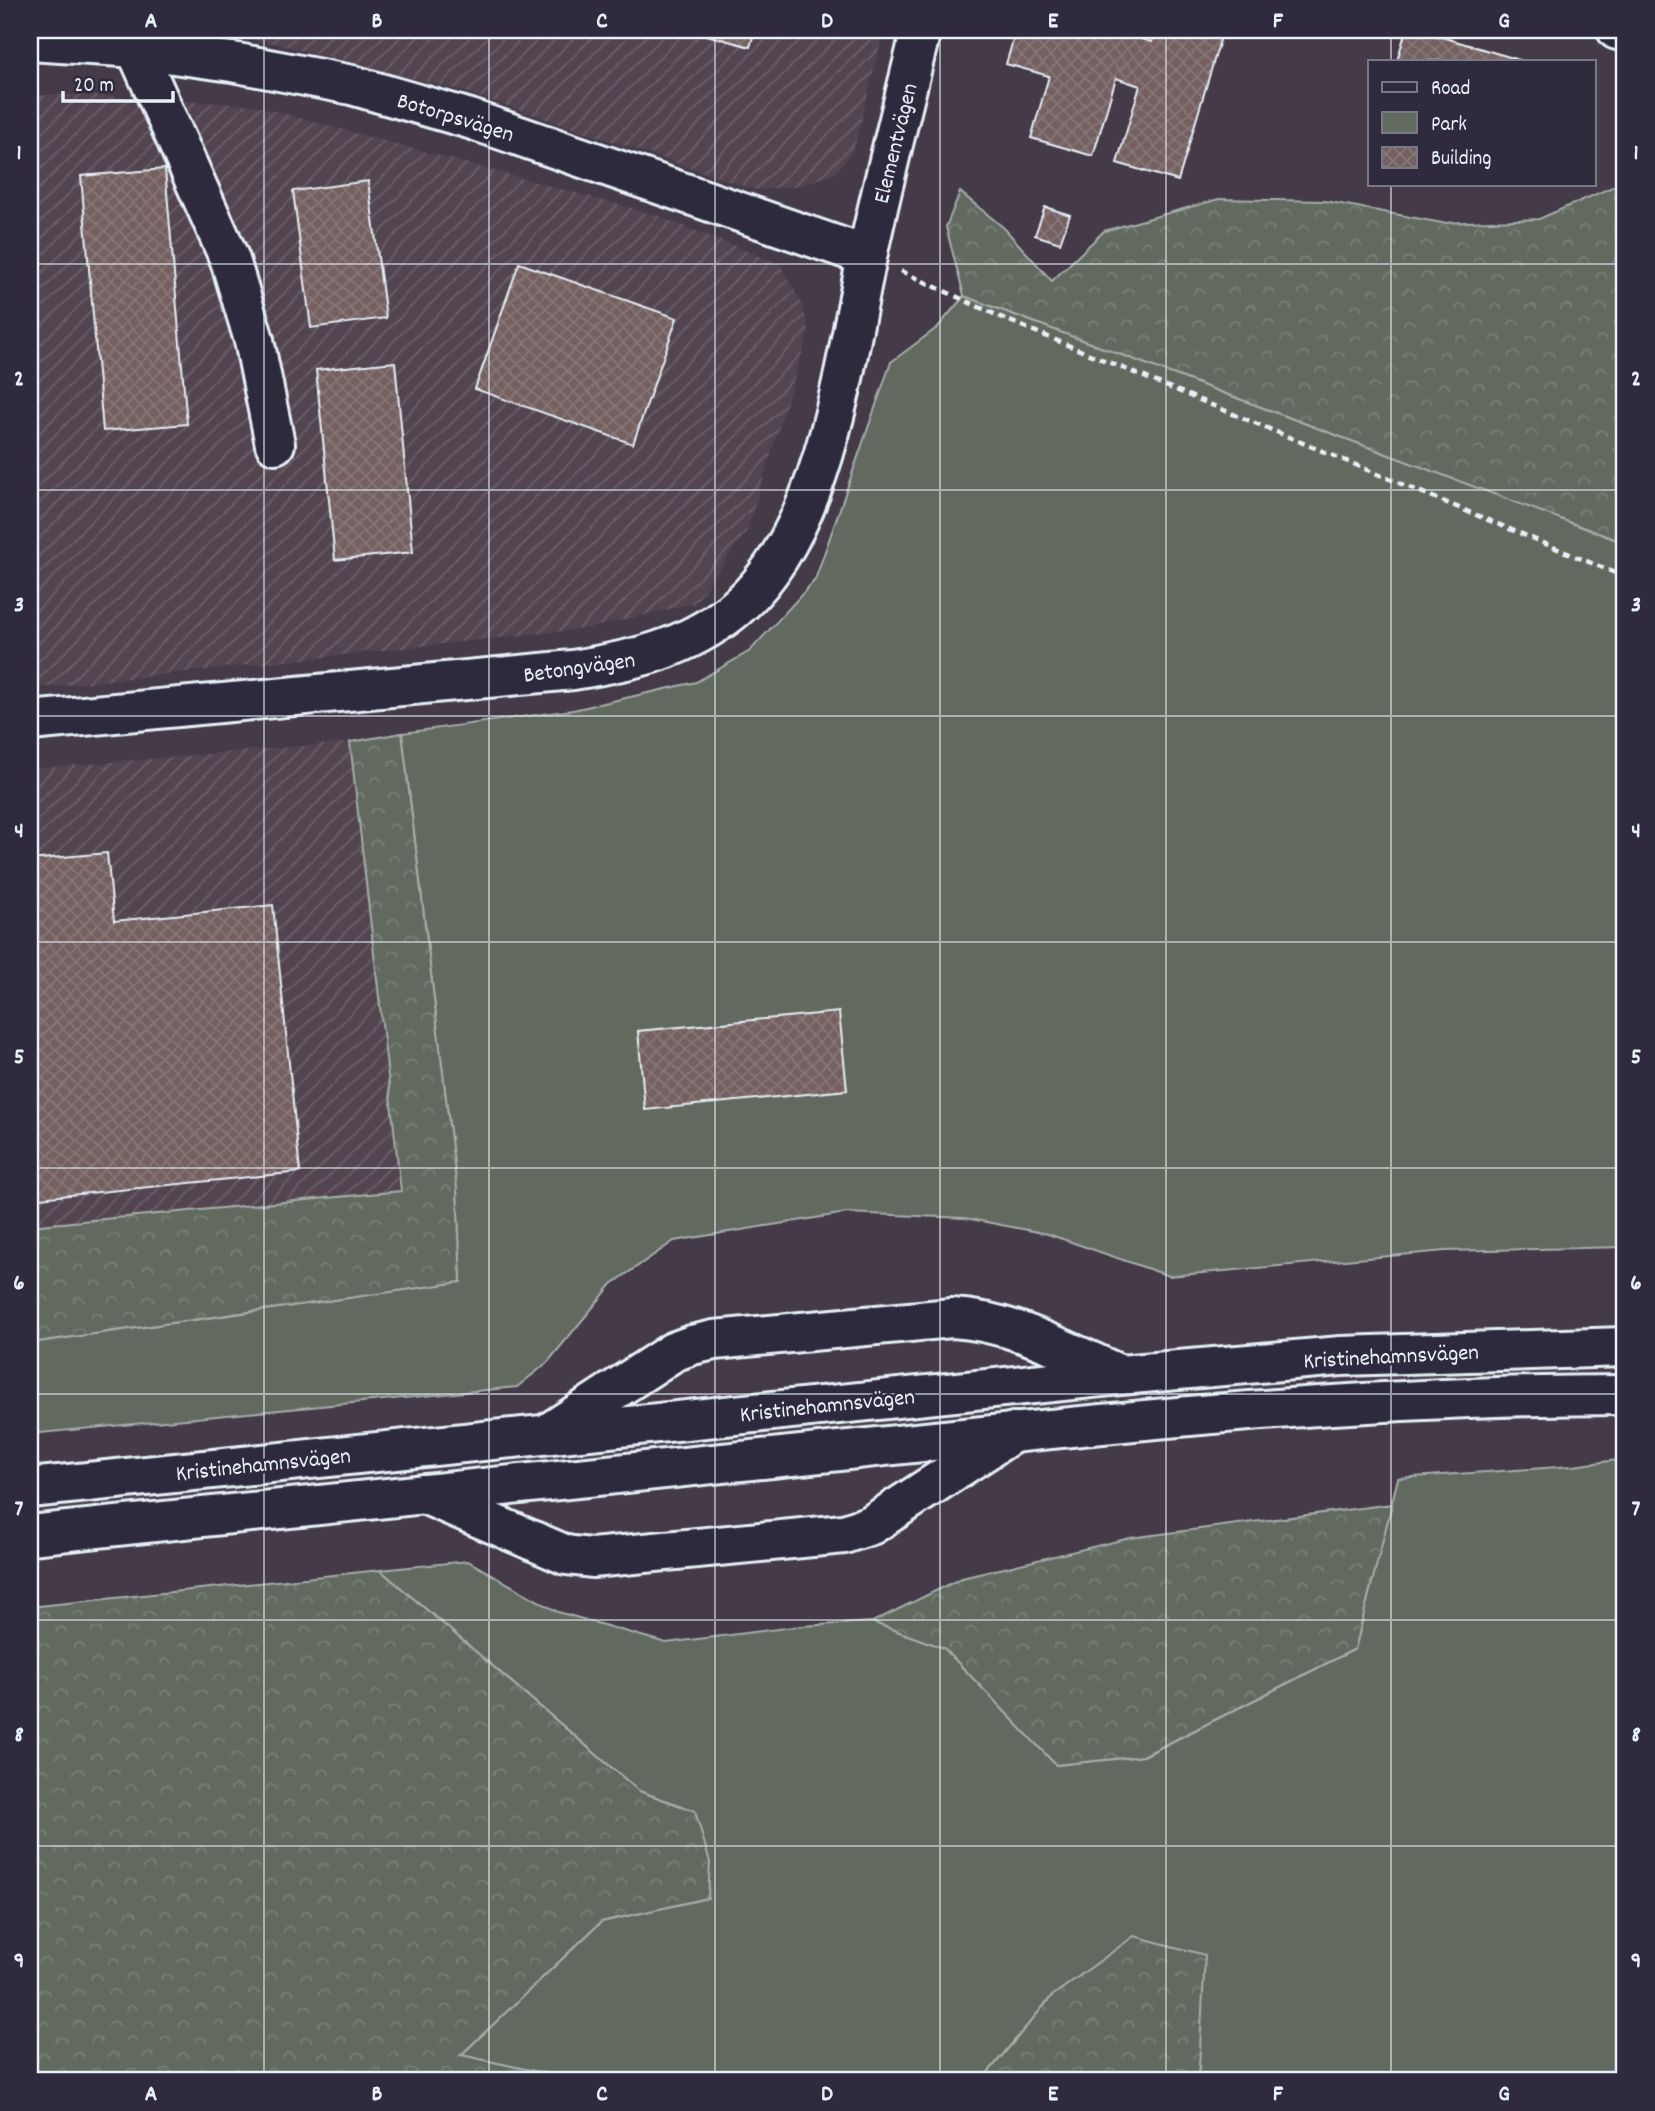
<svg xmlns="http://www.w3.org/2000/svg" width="1655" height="2111" font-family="Dekko,sans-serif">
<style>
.industrial{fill:url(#industrial-furrows)}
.green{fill:#626b5e;stroke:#a5aeab;stroke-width:2}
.forest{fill:url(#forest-crowns);stroke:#a5aeab;stroke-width:2}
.building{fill:url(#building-cross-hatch);stroke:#e8f1f8;stroke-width:2}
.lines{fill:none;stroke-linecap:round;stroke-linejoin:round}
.minor-casing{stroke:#e8f1f8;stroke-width:44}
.highway-casing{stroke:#e8f1f8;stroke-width:44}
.path{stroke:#e8f1f8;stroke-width:4.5;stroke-dasharray:7 5;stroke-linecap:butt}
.minor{stroke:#2f2a3d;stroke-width:38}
.highway{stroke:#2f2a3d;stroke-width:38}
.grid{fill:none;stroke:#e8f1f8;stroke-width:2;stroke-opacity:0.55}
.labels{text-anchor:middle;stroke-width:5;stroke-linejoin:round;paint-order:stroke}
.street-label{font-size:23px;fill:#e8f1f8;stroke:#2f2a3d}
.neatline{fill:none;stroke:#e8f1f8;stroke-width:2.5}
.grid-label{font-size:23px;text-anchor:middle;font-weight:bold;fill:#e8f1f8}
</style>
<defs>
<pattern id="industrial-furrows" width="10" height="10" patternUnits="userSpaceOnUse" patternTransform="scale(1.75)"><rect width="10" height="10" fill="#524550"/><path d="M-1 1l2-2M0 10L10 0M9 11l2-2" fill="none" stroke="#6b606a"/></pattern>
<pattern id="forest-crowns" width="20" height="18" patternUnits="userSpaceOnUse" patternTransform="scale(1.75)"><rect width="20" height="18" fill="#626b5e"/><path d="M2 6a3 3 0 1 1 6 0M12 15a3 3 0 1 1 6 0" fill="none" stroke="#788176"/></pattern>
<pattern id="building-cross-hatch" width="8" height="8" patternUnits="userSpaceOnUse" patternTransform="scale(1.75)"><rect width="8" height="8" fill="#746061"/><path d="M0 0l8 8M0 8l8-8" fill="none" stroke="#887778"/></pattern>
</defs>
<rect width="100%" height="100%" fill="#443a48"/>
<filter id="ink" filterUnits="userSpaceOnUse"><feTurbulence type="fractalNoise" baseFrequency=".0143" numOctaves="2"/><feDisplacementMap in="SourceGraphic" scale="14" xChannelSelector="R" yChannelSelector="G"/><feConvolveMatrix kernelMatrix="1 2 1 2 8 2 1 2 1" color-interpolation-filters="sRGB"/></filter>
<g filter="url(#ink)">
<g class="industrial">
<path d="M195,30H884L854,149L835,174L797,186L755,190L463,91L273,43Z"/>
<path d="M66,94L253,105L653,214L780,264L802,304L809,331L747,531L695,603L590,628L30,689V96Z"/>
<path d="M350,742L401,1191L30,1226V769Z"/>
</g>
<g class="green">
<path d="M964,296L1625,543V1247L1445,1251L1169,1276L1048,1234L965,1218L846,1213L674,1241L612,1284L547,1363L517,1387L30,1434V1343L461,1282L457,1190L402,733L573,710L696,682L750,651L815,580L891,362L938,327Z"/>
<path d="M1625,1459V2081H1196L1199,2068L1052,1996L981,2081H580L461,2055L601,1922L708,1898L695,1811L639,1791L380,1570L468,1561L558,1612L666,1643L801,1626L872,1622L944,1648L1056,1765L1144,1756L1355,1649L1398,1478L1573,1466Z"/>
</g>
<g class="forest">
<path d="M1625,176V543L964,296L946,227L960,192L1004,228L1052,281L1104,231L1219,199L1325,201L1442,223L1539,219L1617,185Z"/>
<path d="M402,733L457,1190L461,1282L30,1343V1226L401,1191L350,742Z"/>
<path d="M1392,1504L1355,1649L1143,1756L1056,1765L944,1648L872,1622L962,1578L1130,1538Z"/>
<path d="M380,1570L639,1791L695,1811L710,1862L708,1898L601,1922L461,2055L580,2081H30V1607Z"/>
<path d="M1134,1936L1205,1955L1199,2068L1196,2081H981L1052,1996Z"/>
</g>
<g class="building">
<path d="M689,30H755L750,47Z"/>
<path d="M1016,30H1132L1131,36L1152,42L1156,30H1223L1178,181L1117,163L1140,86L1116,78L1093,156L1031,138L1049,76L1006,64Z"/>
<path d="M1406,30H1418L1523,61H1397Z"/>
<path d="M165,169L187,424L103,431L81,176Z"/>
<path d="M368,181L386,318L311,328L293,191Z"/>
<path d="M1045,207L1070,215L1060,243L1035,235Z"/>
<path d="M519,263L677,318L633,444L475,389Z"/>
<path d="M395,362L413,552L335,560L316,370Z"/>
<path d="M107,853L114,921L273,905L300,1172L30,1199V860Z"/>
<path d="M839,1012L847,1090L645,1110L638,1031Z"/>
</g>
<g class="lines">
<g class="minor-casing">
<g id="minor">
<path d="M1617,30L1625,31"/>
<path d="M30,41L122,47L232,62L352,85L470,119L867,256"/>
<path d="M136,49L230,260L254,340L275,444"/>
<path d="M30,721L573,670C634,660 685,650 735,609C825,534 844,366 867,257C883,181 903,105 921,30"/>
<path d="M550,1432L673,1352L692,1345L714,1340L952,1318C1012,1321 1066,1351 1120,1375"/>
<path d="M424,1494L566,1555L592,1558L844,1534L871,1525L1014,1432"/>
</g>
</g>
<g class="highway-casing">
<g id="highway">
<path d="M30,1488L1120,1375L1341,1356L1625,1347"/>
<path d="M30,1535C299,1507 569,1479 839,1451C1100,1423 1362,1395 1625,1395"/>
</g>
</g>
<path class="path" d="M901,271L1005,319L1625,577"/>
<use href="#minor" class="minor"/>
<use href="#highway" class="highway"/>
</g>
</g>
<path class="grid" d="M264,30V2081M489,30V2081M715,30V2081M940,30V2081M1166,30V2081M1391,30V61M1391,184V2081M30,264H1625M30,490H1625M30,716H1625M30,942H1625M30,1168H1625M30,1394H1625M30,1620H1625M30,1846H1625"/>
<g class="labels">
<g class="street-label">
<text transform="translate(456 116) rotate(17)" y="8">Botorpsvägen</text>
<text transform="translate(894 143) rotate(-76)" y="8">Elementvägen</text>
<text transform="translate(579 666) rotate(-8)" y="8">Betongvägen</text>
<text transform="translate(1391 1355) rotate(-3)" y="8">Kristinehamnsvägen</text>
<text transform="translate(827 1404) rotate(-6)" y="8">Kristinehamnsvägen</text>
<text transform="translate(263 1463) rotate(-6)" y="8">Kristinehamnsvägen</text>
</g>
</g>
<rect width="1655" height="2111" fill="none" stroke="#2f2a3d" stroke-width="77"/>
<rect x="1368" y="60" width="228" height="126" fill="#2f2a3d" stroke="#797a88" stroke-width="2"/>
<rect x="1382" y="82" width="35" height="10" fill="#2f2a3d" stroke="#797a88" stroke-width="2"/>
<text x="1431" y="94" font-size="21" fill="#e8f1f8">Road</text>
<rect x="1382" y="112" width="35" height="21" fill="#626b5e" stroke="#797a88" stroke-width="2"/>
<text x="1431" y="130" font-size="21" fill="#e8f1f8">Park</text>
<rect x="1382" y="147" width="35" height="21" fill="url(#building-cross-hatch)" stroke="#797a88" stroke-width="2"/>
<text x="1431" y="164" font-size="21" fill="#e8f1f8">Building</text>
<path d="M63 91v10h110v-10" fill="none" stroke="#e8f1f8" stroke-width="3.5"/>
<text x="74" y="91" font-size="21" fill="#e8f1f8" stroke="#2f2a3d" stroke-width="5" paint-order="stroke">20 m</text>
<rect x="38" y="38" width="1578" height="2034" class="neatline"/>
<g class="grid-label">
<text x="151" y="27">A</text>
<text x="377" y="27">B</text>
<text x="602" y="27">C</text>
<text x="827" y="27">D</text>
<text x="1053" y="27">E</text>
<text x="1278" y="27">F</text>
<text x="1504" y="27">G</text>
<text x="19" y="159">1</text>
<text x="1636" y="159">1</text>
<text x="19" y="385">2</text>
<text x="1636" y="385">2</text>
<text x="19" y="611">3</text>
<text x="1636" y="611">3</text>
<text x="19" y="837">4</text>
<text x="1636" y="837">4</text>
<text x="19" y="1063">5</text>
<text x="1636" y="1063">5</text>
<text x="19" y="1289">6</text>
<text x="1636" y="1289">6</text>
<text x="19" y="1515">7</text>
<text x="1636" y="1515">7</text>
<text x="19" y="1741">8</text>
<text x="1636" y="1741">8</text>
<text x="19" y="1967">9</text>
<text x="1636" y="1967">9</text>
<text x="151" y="2100">A</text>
<text x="377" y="2100">B</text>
<text x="602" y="2100">C</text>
<text x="827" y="2100">D</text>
<text x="1053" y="2100">E</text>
<text x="1278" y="2100">F</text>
<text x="1504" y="2100">G</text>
</g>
</svg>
